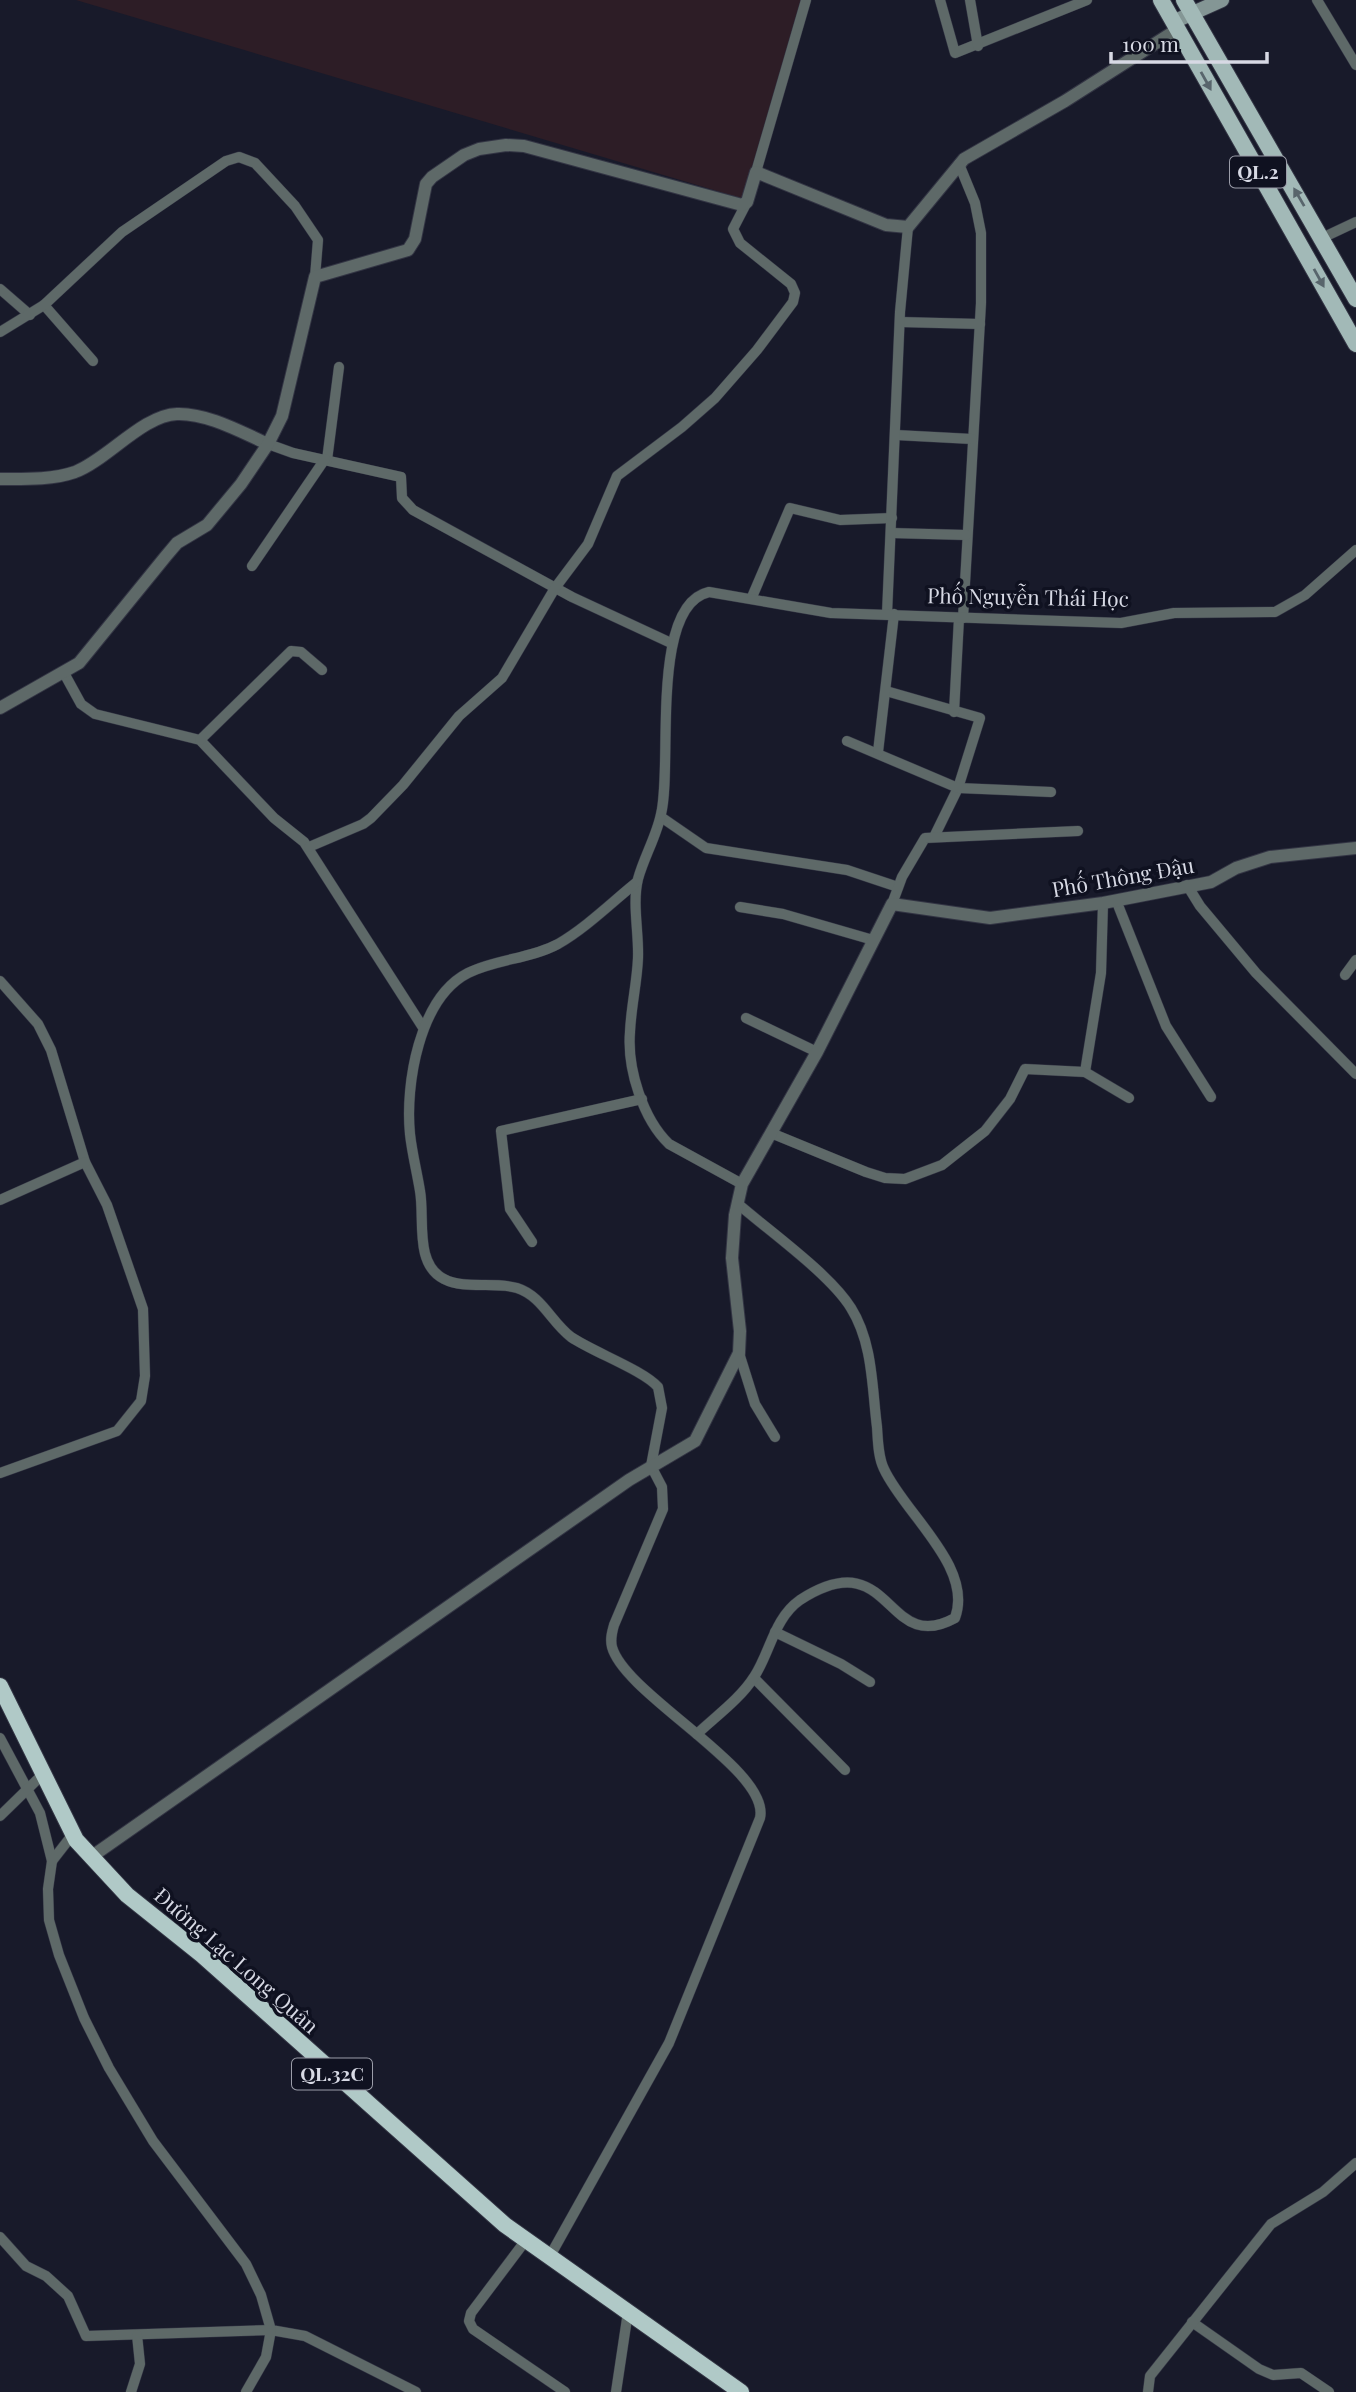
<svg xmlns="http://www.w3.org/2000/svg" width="1356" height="2392" font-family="'Playfair Display',serif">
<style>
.industrial{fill:#2d1d26}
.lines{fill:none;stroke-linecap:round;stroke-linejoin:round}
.minor-casing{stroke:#333544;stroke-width:11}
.tertiary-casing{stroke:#333544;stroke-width:14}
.secondary-casing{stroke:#333544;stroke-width:16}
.primary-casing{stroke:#333544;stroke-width:18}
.trunk-casing{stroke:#333544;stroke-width:18}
.minor{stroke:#5e6968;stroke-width:10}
.tertiary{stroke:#5e6968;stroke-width:12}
.secondary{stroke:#849695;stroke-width:14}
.primary{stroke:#a2b9b7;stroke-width:16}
.trunk{stroke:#b0c9c7;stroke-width:16}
.oneway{fill:#58656c}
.labels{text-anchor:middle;stroke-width:7;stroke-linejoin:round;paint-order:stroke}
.shield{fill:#0f1120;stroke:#9b9da9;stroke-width:2}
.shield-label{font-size:19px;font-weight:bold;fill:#d7d9e4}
.street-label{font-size:21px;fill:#d7d9e4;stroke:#0f1120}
</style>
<rect width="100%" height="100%" fill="#181a2a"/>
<path class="industrial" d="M76,0H804L744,199Z"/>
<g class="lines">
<g class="minor-casing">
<g id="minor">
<path d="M940,0L955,53L1087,0"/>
<path d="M970,0L978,46"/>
<path d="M1317,0L1356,65"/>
<path d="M959,164L975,203L981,233V303L963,618"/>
<path d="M756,172L806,0"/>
<path d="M1322,238L1356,222"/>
<path d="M0,289L30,315"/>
<path d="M44,305L93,361"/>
<path d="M900,322L980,324"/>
<path d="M0,332L44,305L122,232L226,161L239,157L255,163L295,206L318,240L315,277"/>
<path d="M896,435L972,439"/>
<path d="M268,444L293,453L401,477L402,498L413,510L572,597L671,643"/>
<path d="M327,460L339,367"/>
<path d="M891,533L966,535"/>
<path d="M252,566L325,459"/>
<path d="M752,597L790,508L840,520L892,518"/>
<path d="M887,614L900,312L908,227"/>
<path d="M64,673L81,704L95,714L200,740L274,818L304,842L422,1026"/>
<path d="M886,691L980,718L958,788L934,837"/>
<path d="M954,712L959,618"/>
<path d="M200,740L291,651L301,652L322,670"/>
<path d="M847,741L958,788L1051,792"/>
<path d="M878,752L894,614"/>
<path d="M661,817L706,848L847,870L898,887"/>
<path d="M309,847L363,824L371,818L403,785L459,716L502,678L555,588L588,544L617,476L682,427L715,398L757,350L793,302L795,293L791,284L740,243L733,229L747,202"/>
<path d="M1187,885L1200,906L1256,973L1356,1074"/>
<path d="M1116,900L1166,1026L1211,1097"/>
<path d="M892,904L902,877L925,838L1078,831"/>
<path d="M740,907L783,914L873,940"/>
<path d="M1345,975L1356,960"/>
<path d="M0,981L38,1024L51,1050L85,1162L107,1205L143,1309L145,1376L141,1401L117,1431L0,1473"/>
<path d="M746,1018L817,1052"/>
<path d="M1085,1072L1101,973L1103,903"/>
<path d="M771,1133L866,1172L885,1178L905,1179L942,1165L985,1131L1010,1099L1025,1069L1085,1072L1129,1098"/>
<path d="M742,1184L669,1144C643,1119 627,1069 630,1032C631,1007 637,983 638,958C639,933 632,903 638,879C644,857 657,835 661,814C673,767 649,605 709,592L831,613L1121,623L1174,613L1275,612L1305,595L1356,550"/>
<path d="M0,1200L85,1162"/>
<path d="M532,1242L510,1209L501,1131L642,1099"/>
<path d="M739,1353L755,1404L775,1437"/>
<path d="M775,1632L841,1664L870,1682"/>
<path d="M754,1678L845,1770"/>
<path d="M697,1734C715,1717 741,1698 754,1677C770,1653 774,1618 800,1600C893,1540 884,1657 955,1618C974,1567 904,1513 884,1469C878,1457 878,1441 877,1427C872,1388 873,1343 851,1308C830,1274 769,1231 737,1203"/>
<path d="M0,1738L40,1813L52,1861L48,1889L49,1920L59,1955L84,2018L109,2068L153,2141L246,2264L261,2295L271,2330L305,2336L416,2392"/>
<path d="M0,1816L42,1775"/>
<path d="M52,1861L73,1834"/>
<path d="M0,2237L26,2266L46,2276L68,2296L86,2336L271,2330L266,2357L246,2392"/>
<path d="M526,2240L471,2313L469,2321L473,2329L565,2392"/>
<path d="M550,2256L669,2043L760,1818C771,1770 625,1695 612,1647C610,1639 612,1632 614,1625L663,1509L662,1487L651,1466L662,1408L658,1387C643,1370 593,1352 571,1337C551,1322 542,1296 517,1288C494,1281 465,1290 444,1279C414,1264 425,1218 420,1191C417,1172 412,1153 410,1134C405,1085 419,998 468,973C496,959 530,959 558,944C586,928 612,902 637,882"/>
<path d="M1192,2322L1259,2369L1273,2375L1301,2373L1329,2392"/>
<path d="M131,2392L140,2364L137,2335"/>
<path d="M616,2392L628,2312"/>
<path d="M1148,2392L1150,2376L1271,2224L1323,2192L1356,2163"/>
</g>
</g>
<g class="tertiary-casing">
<g id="tertiary">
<path d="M0,479C24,479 52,480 75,472C107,460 143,415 177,414C207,413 241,432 268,444"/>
<path d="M0,708L79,663L166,556L177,543L207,525L241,484L268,444L282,416L315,277L408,250L415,239L426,184L432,177L464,155L479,149L506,145L524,146L742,205L747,202L756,172L886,225L908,227L964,159L1065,101L1178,29"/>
<path d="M91,1857L629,1480L695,1441L739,1353L740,1331L732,1258L735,1215L742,1184L817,1052L892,904L990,918L1103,903L1211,882L1236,868L1270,857L1356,848"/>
</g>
</g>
<g class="secondary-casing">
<path id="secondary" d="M1173,22L1222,0"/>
</g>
<g class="primary-casing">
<g id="primary">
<path d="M1161,0L1356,344"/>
<path d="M1184,0L1356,299"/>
</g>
</g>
<g class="trunk-casing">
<path id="trunk" d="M0,1686L76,1840L127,1895L202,1955L505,2225L741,2392"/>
</g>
<use href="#minor" class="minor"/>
<use href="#tertiary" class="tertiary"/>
<use href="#secondary" class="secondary"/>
<use href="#primary" class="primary"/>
<use href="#trunk" class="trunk"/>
</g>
<defs><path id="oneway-solid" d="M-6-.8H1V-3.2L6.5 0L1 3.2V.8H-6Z" transform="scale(1.75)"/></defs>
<g class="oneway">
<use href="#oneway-solid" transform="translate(1206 81) rotate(61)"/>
<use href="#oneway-solid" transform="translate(1299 197) rotate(-120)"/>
<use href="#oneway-solid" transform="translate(1319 278) rotate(61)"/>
</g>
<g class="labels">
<g class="shield">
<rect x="1230" y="156.5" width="56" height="31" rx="5"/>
<rect x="292" y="2058.5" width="80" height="31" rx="5"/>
</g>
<g class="shield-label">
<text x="1258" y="179">QL.2</text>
<text x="332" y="2081">QL.32C</text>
</g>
<g class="street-label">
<text transform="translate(1028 598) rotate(1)" y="7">Phố Nguyễn Thái Học</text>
<text transform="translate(1123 878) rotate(-10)" y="7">Phố Thông Đậu</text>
<text transform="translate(236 1961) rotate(41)" y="7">Đường Lạc Long Quân</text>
</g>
</g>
<path d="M1111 52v10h156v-10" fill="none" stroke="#d7d9e4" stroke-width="3.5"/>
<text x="1122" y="52" font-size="21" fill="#d7d9e4" stroke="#0f1120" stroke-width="5" paint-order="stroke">100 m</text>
</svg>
